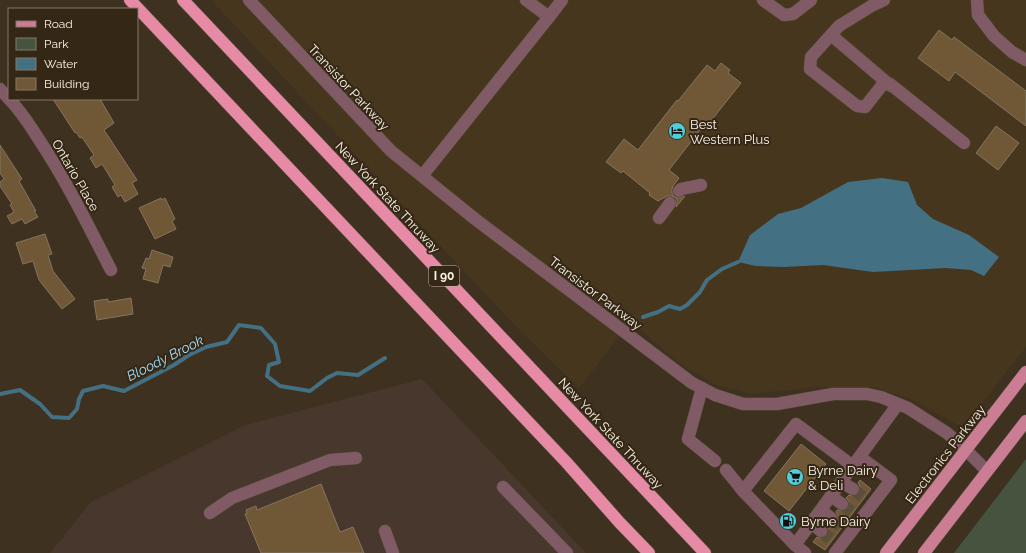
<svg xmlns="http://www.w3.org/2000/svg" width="1026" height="553" font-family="Raleway,sans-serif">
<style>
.commercial{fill:#48372d}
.built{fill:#47361e}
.green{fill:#46533f}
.water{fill:#447083}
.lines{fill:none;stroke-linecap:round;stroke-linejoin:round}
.stream{stroke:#447083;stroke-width:4}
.building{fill:#705837;stroke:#847561}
.minor-tunnel{stroke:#5a4e3d;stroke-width:12;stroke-dasharray:12 6;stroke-linecap:butt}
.minor-casing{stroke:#5c503f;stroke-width:13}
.major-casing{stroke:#5c503f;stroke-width:13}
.highway-casing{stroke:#5c503f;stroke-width:13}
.minor{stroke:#805a64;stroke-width:12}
.major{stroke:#ca7d93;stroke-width:12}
.highway{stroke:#e68aa5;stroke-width:12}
.labels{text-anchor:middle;stroke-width:4;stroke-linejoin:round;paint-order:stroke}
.shield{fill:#342715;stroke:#bfb6a8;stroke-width:1}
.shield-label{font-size:12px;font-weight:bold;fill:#fbf3e7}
.street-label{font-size:13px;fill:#fbf3e7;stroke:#342715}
.poi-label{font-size:13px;fill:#fbf3e7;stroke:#342715;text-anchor:start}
.water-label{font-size:14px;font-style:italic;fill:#a4def8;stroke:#342715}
</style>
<rect width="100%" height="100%" fill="#3e311f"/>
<path class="commercial" d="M422,379L586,553H50L91,502L245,425Z"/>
<path class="built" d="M211,0H1026V347L963,428L908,398L873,387H817L751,394L716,385L679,363L631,322L579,388L521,332Z"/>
<path class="green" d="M1026,459V553H954Z"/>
<path class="water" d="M882,178L908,182L917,205L933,219L969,235L999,257L984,276L971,270L946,268L873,272L823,265L784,267L756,266L738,262L750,235L778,214L801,208L848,182Z"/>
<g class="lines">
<g class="stream">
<path d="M643,317L658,312L669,306L680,309L687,305L700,292L707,280L722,269L738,262"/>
<path d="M0,394L20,390L40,404L52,417L69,418L77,409L79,399L83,391L103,386L124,391L174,365L189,355L206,347L227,342L239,325L261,328L275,344L279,362L269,365L267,376L280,386L310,391L327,378L337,373L358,375L385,358"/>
</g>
</g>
<g class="building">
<path d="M939,30L952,40L954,37L1026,91V126L955,72L949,81L918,58Z"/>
<path d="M721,63L730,70L728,73L741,83L710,122L707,121L669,170L679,178L673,186L672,189V193L673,196L677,198H681L685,196L676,207L677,203V200L675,197L671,196H667L664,198H663L658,201L649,195L650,193L623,171L621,173L606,162L624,139L638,150L677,100L678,101L707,65L715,71Z"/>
<path d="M53,99H100L114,123L104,130L137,180L132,183L138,194L125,202L121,195L118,197L112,187L115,185L102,164L96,168L90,158L94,155L82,137L80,138L76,132L75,133Z"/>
<path d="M996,126L1019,143L998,170L976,153Z"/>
<path d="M0,145L22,179L19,181L36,211H34L38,217L25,224L22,219L12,224L7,216L14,212L10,205L12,204L0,186V182L4,179L0,173Z"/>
<path d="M161,198L162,200L165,198L175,219L172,221L176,229L155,239L139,208Z"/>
<path d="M45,234L52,254L48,255L53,271L75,299L62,309L39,280L33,261L23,264L16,243Z"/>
<path d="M152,250L173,257L170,267L163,265L158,283L143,279L146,269L142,268L146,258L149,259Z"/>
<path d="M131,298L133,314L97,320L94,301L108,299V302Z"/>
<path d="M801,444L826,464L789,511L764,491Z"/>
<path d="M860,480L871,489L825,550L813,542L817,537L819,538H823L827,535L828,532V528L826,525L827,524L829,525H833L837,522L838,520V516L836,512L837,510L842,511H845L848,509L849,504V501L846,498L849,495L853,496H856L859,493L860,489V486L858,483Z"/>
<path d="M321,484L340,532L353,527L364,553H261L245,514H247L246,510L256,506L257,510Z"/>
</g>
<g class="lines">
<g class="minor-tunnel">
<path d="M853,489L864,498"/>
<path d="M842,504L853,513"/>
<path d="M831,518L842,527"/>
<path d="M821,531L832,540"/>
</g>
<g class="minor-casing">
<g id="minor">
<path d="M249,0L391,151L475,219L692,383L715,395L743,404H777L833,394H867L881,397L908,408L947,433L966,450L987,471"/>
<path d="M763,0L784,15L793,14L811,0"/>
<path d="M884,0L873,5L839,26L811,57L810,69L857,106L865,107L883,84H890L964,143"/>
<path d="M977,0L978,15L994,36L1012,52L1026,60"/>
<path d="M549,17L562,0"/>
<path d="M831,35L891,86"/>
<path d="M0,89L9,99"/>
<path d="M9,99C21,111 29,124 38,138C66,180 88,225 111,270"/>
<path d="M422,176L549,17L526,0"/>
<path d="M679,191L681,189L701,185"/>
<path d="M659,218L670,203"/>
<path d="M702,388L688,439L715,461"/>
<path d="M726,470L743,491L795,545"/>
<path d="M841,482L853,489"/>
<path d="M503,487L567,553"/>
<path d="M743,491L796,424L853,466"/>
<path d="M831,496L842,504"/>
<path d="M821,510L831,518"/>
<path d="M210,513L232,498L330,460L356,458"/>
<path d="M811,523L821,531"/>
<path d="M385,531L393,553"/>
<path d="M805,553L795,545L898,404"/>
<path d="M835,553L891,480L860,457"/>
</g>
</g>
<g class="major-casing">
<g id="major">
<path d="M886,553L1026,372"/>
<path d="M924,553L1026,421"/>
</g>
</g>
<g class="highway-casing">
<g id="highway">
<path d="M130,0L567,463L620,523L649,553"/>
<path d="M183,0L705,553"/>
</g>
</g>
<use href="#minor" class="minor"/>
<use href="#major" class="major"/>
<use href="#highway" class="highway"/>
</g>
<defs>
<g id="hotel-disc" transform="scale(0.9)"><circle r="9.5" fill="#52ccd6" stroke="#342715"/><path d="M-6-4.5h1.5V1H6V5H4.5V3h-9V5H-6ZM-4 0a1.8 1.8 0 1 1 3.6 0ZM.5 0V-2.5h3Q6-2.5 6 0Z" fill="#111"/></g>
<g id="supermarket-disc" transform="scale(0.9)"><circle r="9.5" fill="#52ccd6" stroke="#342715"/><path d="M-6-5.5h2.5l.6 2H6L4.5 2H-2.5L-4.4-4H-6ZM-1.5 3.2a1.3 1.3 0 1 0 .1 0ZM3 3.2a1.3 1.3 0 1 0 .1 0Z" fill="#111"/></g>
<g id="fuel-disc" transform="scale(0.9)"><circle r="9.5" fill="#52ccd6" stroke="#342715"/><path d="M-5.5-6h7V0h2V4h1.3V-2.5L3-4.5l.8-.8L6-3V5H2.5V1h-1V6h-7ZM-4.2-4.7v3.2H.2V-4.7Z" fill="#111"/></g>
</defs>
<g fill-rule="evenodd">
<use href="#hotel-disc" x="677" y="131"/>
<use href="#supermarket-disc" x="795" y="477"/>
<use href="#fuel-disc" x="788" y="521"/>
</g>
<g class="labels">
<rect class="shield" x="429" y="266" width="30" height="20" rx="3"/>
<g class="shield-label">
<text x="444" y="280">I 90</text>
</g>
<g class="street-label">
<text transform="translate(349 87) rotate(47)" y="5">Transistor Parkway</text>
<text transform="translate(76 175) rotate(60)" y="5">Ontario Place</text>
<text transform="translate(388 197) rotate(47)" y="5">New York State Thruway</text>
<text transform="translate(596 293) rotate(37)" y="5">Transistor Parkway</text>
<text transform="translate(611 433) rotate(47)" y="5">New York State Thruway</text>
<text transform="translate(945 454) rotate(-52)" y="5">Electronics Parkway</text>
</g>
<g class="poi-label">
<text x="690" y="129">Best<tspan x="690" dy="15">Western Plus</tspan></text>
<text x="808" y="475">Byrne Dairy<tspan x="808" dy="15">&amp; Deli</tspan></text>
<text x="801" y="526">Byrne Dairy</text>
</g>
<g class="water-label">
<text transform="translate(165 358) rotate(-27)" y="5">Bloody Brook</text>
</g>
</g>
<rect x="8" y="8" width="130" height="92" fill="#342715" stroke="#847969"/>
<rect x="16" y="21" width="20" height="6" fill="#ca7d93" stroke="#847969"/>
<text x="44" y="28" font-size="12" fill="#fbf3e7">Road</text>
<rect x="16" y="38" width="20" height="12" fill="#46533f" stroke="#847969"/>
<text x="44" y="48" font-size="12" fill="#fbf3e7">Park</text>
<rect x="16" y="58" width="20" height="12" fill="#447083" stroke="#847969"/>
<text x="44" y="68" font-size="12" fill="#fbf3e7">Water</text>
<rect x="16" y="78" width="20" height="12" fill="#705837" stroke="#847969"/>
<text x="44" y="88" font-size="12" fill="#fbf3e7">Building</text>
</svg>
